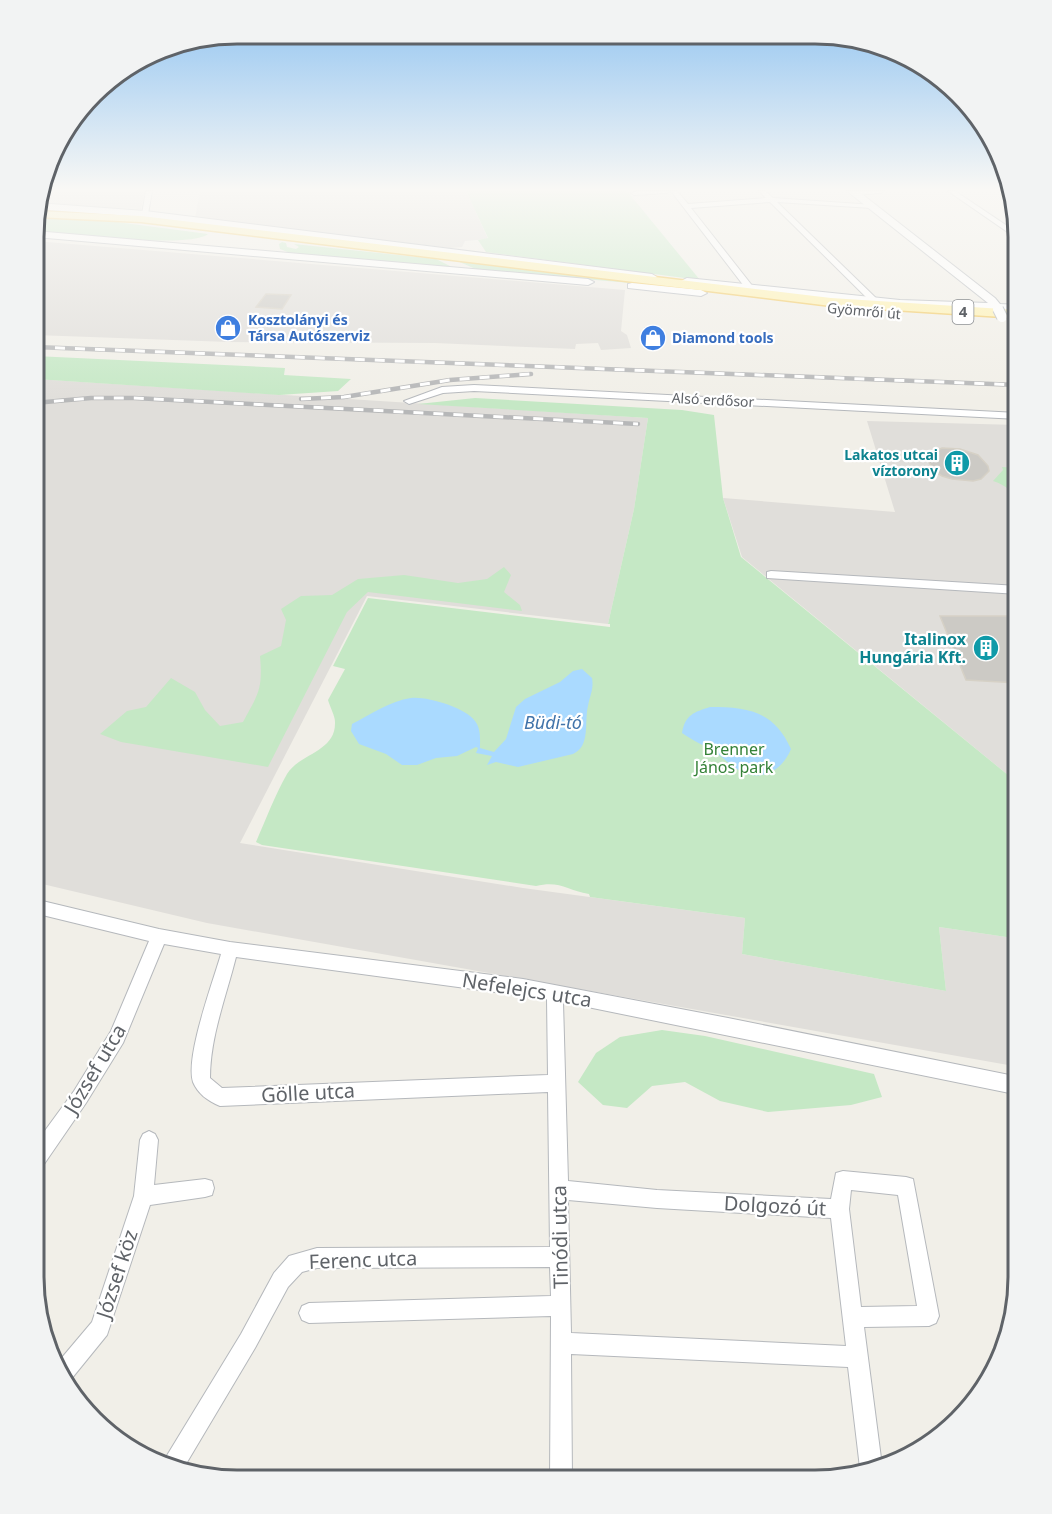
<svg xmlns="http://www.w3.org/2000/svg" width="1052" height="1514" font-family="'Noto Sans',sans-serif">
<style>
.industrial{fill:#e0deda}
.green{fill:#c5e8c5}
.water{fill:#aadaff}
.building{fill:#cccac5;stroke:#d6d1c6;stroke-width:1.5}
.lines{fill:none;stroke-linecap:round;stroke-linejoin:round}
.street-casing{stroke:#b5b8bc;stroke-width:2}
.secondary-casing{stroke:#b6babf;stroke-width:2}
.primary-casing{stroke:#f2c960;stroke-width:3}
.street{fill:#fff;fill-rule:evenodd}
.secondary{fill:#fff;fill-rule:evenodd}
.primary{fill:#fff2af;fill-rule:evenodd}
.rail-casing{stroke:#b6b7b8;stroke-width:4.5}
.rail{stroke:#fff;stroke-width:3;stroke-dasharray:10;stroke-linecap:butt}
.secondary-bridge-casing{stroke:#b6babf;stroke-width:12;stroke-linecap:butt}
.secondary-bridge{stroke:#fff;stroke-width:10}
.labels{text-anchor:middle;stroke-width:4.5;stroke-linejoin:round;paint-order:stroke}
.far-street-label{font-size:14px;fill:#5f6368;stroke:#fff}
.far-shop-label{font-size:14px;font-weight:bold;fill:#366cbe;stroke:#fff;text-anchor:start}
.far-culture-label{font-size:14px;font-weight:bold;fill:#0d838f;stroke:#fff;text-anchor:end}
.shield{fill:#fff;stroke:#8f9295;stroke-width:1.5}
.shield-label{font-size:15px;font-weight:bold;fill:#5f6368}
.culture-label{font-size:16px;font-weight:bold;fill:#0d838f;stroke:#fff;text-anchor:end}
.park-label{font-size:16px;fill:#348238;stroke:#fff}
.water-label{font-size:18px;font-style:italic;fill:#4174aa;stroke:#fff}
.near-street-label{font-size:20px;fill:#5f6368;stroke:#fff}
.rim{fill:none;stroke:#5f6368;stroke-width:3}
</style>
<rect width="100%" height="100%" fill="#f1efe8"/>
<g class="industrial">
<path d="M45,191H145L141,209L37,204L41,192Z"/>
<path d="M200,191H466L488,239L465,241L462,247L450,248L195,218Z"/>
<path d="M35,241L625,290L621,331L627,335L631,348L601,350L598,343L576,344L575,349L435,343L229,342L35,335Z"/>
<path d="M35,379L648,418L634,509L608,624L367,596L240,843L523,888L745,918L742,954L946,991L939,927L1019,939V1067L207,923L34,882Z"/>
<path d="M867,421L1019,425V784L742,557L723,498L895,512Z"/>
</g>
<g class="green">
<path d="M466,191H627L700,280L486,252L478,240L488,238Z"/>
<path d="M35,217L94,219L208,234C189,249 65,234 35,232Z"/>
<path d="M282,242L286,243L287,247L296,249L299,247L294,244L436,259L454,268L290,253L280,249L279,244Z"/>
<path d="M455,260L677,286V287L490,271L478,270Z"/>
<path d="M35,356L285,368L284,375L351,379L338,391L279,395L35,379Z"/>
<path d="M475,398L682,410L714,415L723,498L741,557L1019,784V939L939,927L946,991L742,954L745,918L590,897L589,894C567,890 559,880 536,886L262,845L256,842C266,819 275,795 287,774C300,753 336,752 335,722C335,716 330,707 328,700L345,669L333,666L368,598L610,627V624H608L634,509L648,418L418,404Z"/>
<path d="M1002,467L1019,468V494C1009,491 1006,485 993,481L1003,470Z"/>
<path d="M504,567L511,575L504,592L520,605L522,611L368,592L347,612L268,767L121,742L100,734L127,711L146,707L171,678L195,692L205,710L220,726L243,722C258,694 263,690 260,656L281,646L286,620L281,609L301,596L332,595L358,579L404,575L458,583L487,579Z"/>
<path d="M662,1030L705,1036L874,1074L882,1097L851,1105L768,1112L720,1101L685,1082L652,1086L627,1108L603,1105L578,1082L596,1053L620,1037Z"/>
</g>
<g class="water">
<path d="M582,669L592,678C594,689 590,695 588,706C584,722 591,746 573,754L518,767L496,762L487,765L492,756L476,753L478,748L476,747L457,756L436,758L417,765H402L386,754L359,744L351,731L352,724C371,714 390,701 411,698C427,696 466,708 475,721C481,729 480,738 480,748L494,752L506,739L516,707L525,699L560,682L573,671Z"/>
<path d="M710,707C748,707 774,711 791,749C783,769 763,782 742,772C732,767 724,758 715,752C704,745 693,741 682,733C685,715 694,712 710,707Z"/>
</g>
<g class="building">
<path d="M266,294L291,295L282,309L256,307Z"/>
<path d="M942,448L960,449L978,455L988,466L989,471L981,479L973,481L952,479L942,476L934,471L927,459L929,454Z"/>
<path d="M940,616H1019V683L966,680Z"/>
</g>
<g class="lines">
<g class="street-casing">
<g id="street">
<path d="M146,191H152L148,214L145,216L142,214Z"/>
<path d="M670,191L667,193L634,195L631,193L638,191Z"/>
<path d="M671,191H677L688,204L766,198L759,191H765L773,198L874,205L872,208L777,202L878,300L871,302L770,202L691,208L754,288L747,290Z"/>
<path d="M884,191L881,193L855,195L852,193L859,191Z"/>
<path d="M948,191H955L1019,234V240Z"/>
<path d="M474,385L1019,413V419L474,391L443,393L409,404L404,401L442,387Z"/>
<path d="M771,571L1019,586V594L767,578V572Z"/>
<path d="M34,899L159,929L230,942L523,979L728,1018L1019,1077V1095L563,1002L568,1181L657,1190L831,1199L836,1173L843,1171L906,1177L913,1179L939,1316L936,1323L929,1326L864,1327L882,1466L861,1470L860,1468L848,1367L571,1354L572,1480H550L551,1316L309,1323L302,1320L299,1313L302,1306L309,1303L551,1296L550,1267L317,1268L302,1272L288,1287L255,1348L183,1469L163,1462L241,1334L274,1273L289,1256L317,1248L550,1247L548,1092L220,1106C208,1101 198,1094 193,1082C185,1057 213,982 221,954L164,944L123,1043L86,1103L40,1170L33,1172V1147L74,1091L111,1031L149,941L34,913ZM236,957L547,999L548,1075L222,1088L210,1078C210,1037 226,997 236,957ZM851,1190L898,1195L917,1306L861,1307L849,1209ZM568,1200L657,1208L831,1218L846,1346L571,1333Z"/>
<path d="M149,1131L155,1134L158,1140L154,1185L205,1179L212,1181L214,1188L212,1195L205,1197L150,1205L107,1335L68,1383L54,1367L92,1322L134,1196L140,1140L143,1134Z"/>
</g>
</g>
<g class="secondary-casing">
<g id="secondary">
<path d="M847,191H858L995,298L1000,304L1019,305V311L998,312L900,306L687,284L681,281L687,278L900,300L988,303Z"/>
<path d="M37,203L145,211L652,274L657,277L652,280L145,217L35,209Z"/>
<path d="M35,231L588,279L594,282L588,285L35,237Z"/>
<path d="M632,283L701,290L707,293L701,296L628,288V284Z"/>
</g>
</g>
<g class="primary-casing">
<path id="primary" d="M35,211L141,216L831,298L1019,310V318L831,306L141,222L35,217Z"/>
</g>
<use href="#street" class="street"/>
<use href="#secondary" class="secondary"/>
<use href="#primary" class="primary"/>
<g class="rail-casing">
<g id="rail">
<path d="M35,347L1019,385"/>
<path d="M301,399L344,397L450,380L531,374"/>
<path d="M34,403L91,398H134L638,424"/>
</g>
</g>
<use href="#rail" class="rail"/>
<g class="secondary-bridge-casing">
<path id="secondary-bridge" d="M998,309L1002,317"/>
</g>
<use href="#secondary-bridge" class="secondary-bridge"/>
</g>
<linearGradient id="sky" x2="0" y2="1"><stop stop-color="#8fc3f1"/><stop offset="0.47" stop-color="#f9f8f5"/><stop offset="1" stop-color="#f9f8f5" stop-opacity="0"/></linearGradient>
<rect width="1052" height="403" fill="url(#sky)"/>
<defs>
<g id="shop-disc" transform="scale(1.35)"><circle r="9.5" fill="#3f7fe0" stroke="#fff"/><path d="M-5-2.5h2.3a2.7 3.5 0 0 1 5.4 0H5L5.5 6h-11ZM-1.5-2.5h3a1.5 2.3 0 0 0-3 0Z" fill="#fff"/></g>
<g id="building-disc" transform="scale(1.35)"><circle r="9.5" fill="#0f9aa8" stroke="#fff"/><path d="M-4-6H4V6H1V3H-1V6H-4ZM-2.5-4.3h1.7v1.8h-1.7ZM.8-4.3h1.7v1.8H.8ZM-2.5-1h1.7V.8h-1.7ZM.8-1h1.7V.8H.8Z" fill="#fff"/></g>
</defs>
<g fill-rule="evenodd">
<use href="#shop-disc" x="228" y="328"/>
<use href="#shop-disc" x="653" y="338"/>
<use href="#building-disc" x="957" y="463"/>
<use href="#building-disc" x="986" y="648"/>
</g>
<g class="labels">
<g class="far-street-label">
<text transform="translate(864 311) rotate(5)" y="5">Gyömrői út</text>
<text transform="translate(713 400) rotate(3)" y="5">Alsó erdősor</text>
</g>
<g class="far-shop-label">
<text x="248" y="325">Kosztolányi és<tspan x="248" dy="16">Társa Autószerviz</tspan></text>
<text x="672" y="343">Diamond tools</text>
</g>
<g class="far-culture-label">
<text x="938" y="460">Lakatos utcai<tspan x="938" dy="16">víztorony</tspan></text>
</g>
<rect class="shield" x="952.5" y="300" width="21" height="24" rx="4.5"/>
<g class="shield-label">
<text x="963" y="317">4</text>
</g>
<g class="culture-label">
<text x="966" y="645">Italinox<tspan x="966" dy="18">Hungária Kft.</tspan></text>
</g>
<g class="park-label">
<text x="734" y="755">Brenner<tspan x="734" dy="18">János park</tspan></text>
</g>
<g class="water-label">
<text x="553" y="729">Büdi-tó</text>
</g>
<g class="near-street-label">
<text transform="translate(527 990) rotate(9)" y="7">Nefelejcs utca</text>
<text transform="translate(95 1069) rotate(-59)" y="7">József utca</text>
<text transform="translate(308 1093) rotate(-3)" y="7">Gölle utca</text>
<text transform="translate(775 1206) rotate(3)" y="7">Dolgozó út</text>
<text transform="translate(560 1237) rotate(-91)" y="7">Tinódi utca</text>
<text transform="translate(363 1260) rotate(-2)" y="7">Ferenc utca</text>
<text transform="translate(117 1274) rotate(-72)" y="7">József köz</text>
</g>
</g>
<path d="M0 0H1052V1514H0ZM237 44H815A193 193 0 0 1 1008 237V1277A193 193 0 0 1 815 1470H237A193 193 0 0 1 44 1277V237A193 193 0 0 1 237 44Z" fill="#f2f3f3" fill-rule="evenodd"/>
<path class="rim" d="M237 44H815A193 193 0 0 1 1008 237V1277A193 193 0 0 1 815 1470H237A193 193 0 0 1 44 1277V237A193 193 0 0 1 237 44Z"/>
</svg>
